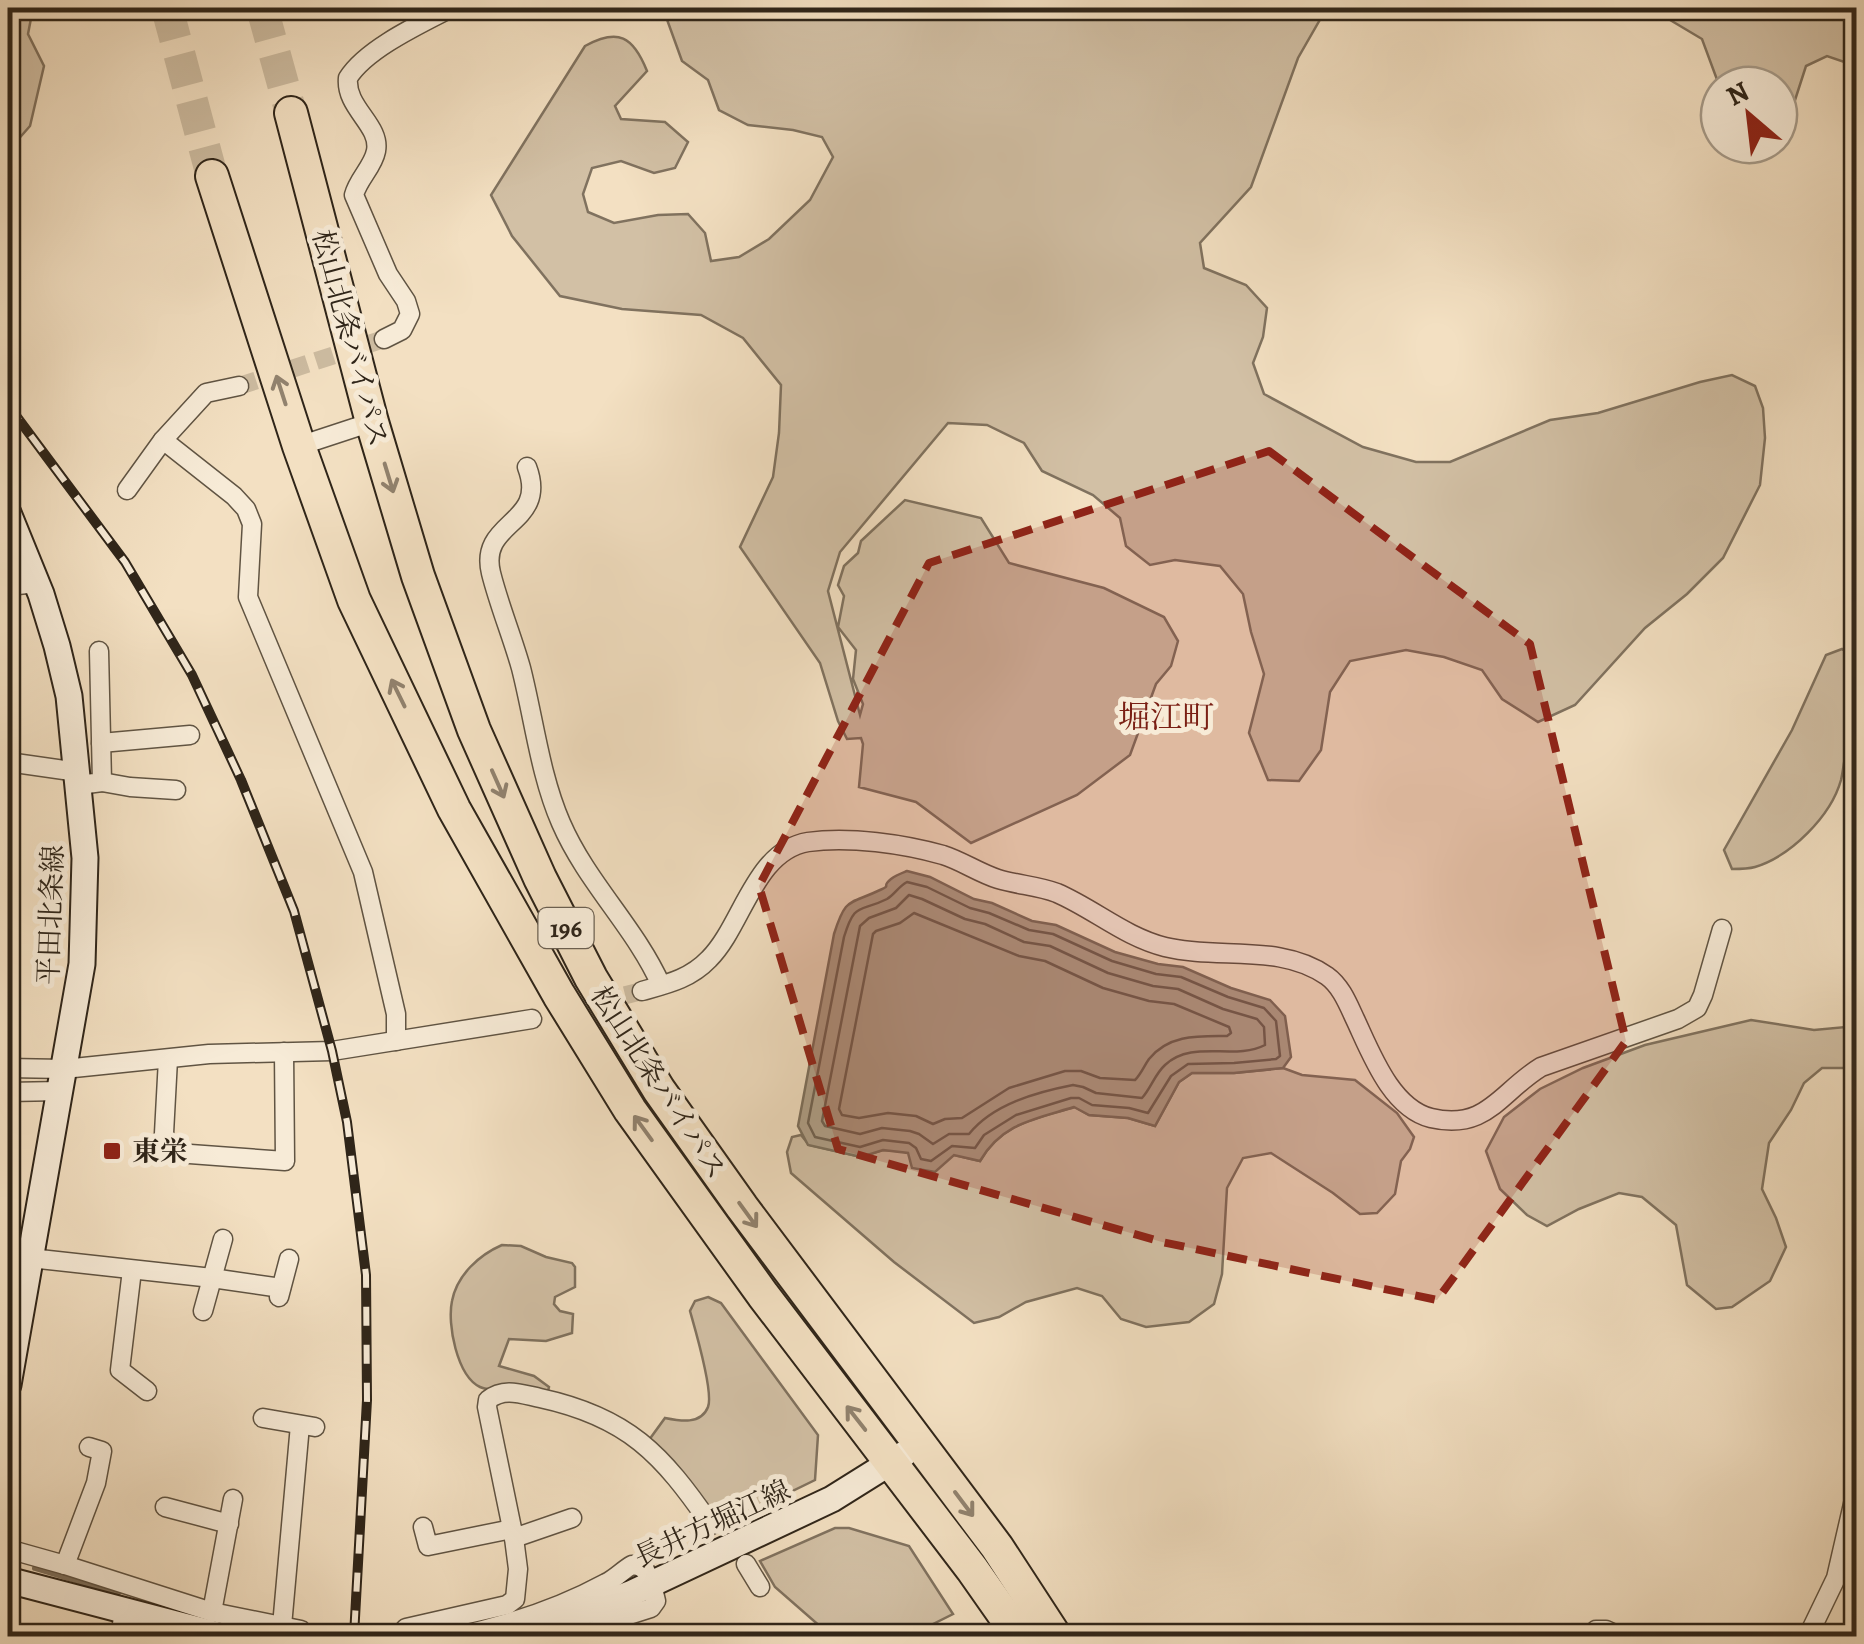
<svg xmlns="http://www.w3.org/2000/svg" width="1864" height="1644" font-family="Alegreya,'Noto Serif JP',serif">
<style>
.green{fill:#d2c0a5;stroke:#80725f;stroke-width:2.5}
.water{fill:#b0a089;stroke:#7c6f5c;stroke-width:2.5}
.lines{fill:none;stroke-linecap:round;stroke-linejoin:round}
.shore{stroke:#706251;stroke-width:2.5}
.stream{stroke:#7c6f5c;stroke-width:6}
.street-tunnel{stroke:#ccbba0;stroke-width:18;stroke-dasharray:18 9;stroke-linecap:butt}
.highway-tunnel{stroke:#ccbba0;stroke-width:32;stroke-dasharray:32 16;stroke-linecap:butt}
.street-casing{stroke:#605443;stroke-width:21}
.secondary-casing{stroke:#2f2519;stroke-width:29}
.highway-casing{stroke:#2f2519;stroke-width:36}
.street{stroke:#f7ebd7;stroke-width:18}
.secondary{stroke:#f7ebd7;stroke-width:25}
.highway{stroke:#f3e0c2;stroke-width:32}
.rail-casing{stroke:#2f2519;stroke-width:10}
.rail{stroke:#f7ebd7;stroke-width:6;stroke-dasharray:19;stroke-linecap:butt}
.oneway{stroke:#91826e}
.marked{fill:#8f2418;fill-opacity:0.2;stroke:#8f2418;stroke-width:8;stroke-dasharray:20 12;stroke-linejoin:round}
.poi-dot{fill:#8f2418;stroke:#f7ebd7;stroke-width:4}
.labels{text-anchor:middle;stroke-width:10;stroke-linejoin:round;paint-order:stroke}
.shield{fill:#f7ebd7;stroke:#6b6052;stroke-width:2.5}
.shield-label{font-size:25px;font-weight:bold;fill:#2f2519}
.street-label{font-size:28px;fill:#2f2519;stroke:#f7ebd7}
.poi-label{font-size:28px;font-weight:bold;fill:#2f2519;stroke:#f7ebd7;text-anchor:start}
.quarter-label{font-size:32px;fill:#7a1f14;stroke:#f7ebd7}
</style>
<rect width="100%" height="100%" fill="#f3e0c2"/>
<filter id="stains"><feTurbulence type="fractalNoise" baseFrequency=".002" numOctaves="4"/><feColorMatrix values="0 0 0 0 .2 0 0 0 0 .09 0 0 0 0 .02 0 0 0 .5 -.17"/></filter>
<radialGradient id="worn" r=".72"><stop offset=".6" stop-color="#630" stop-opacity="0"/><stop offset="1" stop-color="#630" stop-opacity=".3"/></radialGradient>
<g class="green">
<path d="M8,8H33L28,34L44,66L30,126L8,151Z"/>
<path d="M667,8H1320L1322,16L1298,58L1251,187L1200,243L1204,268L1246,285L1267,308L1263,337L1253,363L1264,394L1363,447L1416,462H1450L1550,420L1598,413L1700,382L1732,375L1755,386L1763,408L1765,438L1760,485L1723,558L1687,594L1645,628L1575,705L1538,722L1502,699L1482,670L1444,657L1406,650L1350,661L1330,692L1321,750L1299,781L1268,780L1249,733L1264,674L1251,632L1243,594L1220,566L1175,560L1150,565L1126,546L1120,518L1093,495L1042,471L1024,443L987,425L948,423L840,552L828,591L860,715L863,704L853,679L856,650L838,627L844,596L838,585L844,566L858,553L861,541L905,500L981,518L1009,563L1104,588L1164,617L1178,641L1171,666L1156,684L1130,755L1077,795L971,843L916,802L859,787L863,744L861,738L847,739L838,721L820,663L740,547L773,477L779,433L781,385L743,338L701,315L622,309L560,296L512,236L491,195L585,46C618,28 633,36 647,71L615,106L621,119L665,122L688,142L675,168L654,173L621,161L592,168L583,194L588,212L614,223L658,215L688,214L705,233L711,261L739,257L769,239L810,200L833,157L822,137L793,130L748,125L719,110L708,80L682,61L665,14Z"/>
<path d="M1650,8H1856V66L1827,56L1806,66L1787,125L1779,127V85H1719L1702,39Z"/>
<path d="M1842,649L1856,659V741L1849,742C1844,755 1844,767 1841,780C1831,816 1791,856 1755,867C1748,869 1739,869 1732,869L1724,850L1792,730L1826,655Z"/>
<path d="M1751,1020L1814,1030L1856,1026V1068H1822L1804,1083L1791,1110L1769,1143L1762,1189L1776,1218L1786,1247L1770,1281L1732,1307L1716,1309L1687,1285L1676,1225L1642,1197L1619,1193L1579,1209L1547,1226L1527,1215L1500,1189L1486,1151L1504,1117L1540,1089L1583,1068L1645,1045Z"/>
<path d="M1283,1068L1302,1075L1355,1080L1397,1113L1414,1137L1410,1149L1401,1161L1395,1194L1377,1213L1360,1214L1333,1193L1271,1153L1243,1158L1227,1188L1222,1274L1214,1304L1189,1322L1146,1327L1121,1319L1102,1296L1077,1288L1026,1302L999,1317L974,1323L894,1262L791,1173L787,1152L792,1137L801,1135L809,1145L861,1157L883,1150L954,1155L980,1161C1002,1123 1035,1119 1075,1107L1089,1115L1128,1118L1155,1126L1179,1082L1192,1073H1234Z"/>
<path d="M502,1245L521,1246L546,1257L572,1263L575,1267V1287L555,1297L554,1304L560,1311L573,1314L572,1333L546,1341L509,1339L499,1366L534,1376L549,1387L548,1391L542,1392C526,1391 493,1393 480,1387C457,1376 447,1324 452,1301C457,1275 479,1255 502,1245Z"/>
<path d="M708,1297L721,1303L818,1435L815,1480L723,1525L649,1440L665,1418C680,1421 701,1425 708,1407C714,1392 695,1329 690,1311L695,1301Z"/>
<path d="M835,1528H849L909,1546L953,1614L909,1636H859L843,1629L830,1635L775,1587L760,1561Z"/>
</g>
<path class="water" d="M907,871L930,877L974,899L992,903L1032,921L1056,925L1115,952L1158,964L1183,967L1231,988L1270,1000L1285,1016L1291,1057L1283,1068L1234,1073H1192L1179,1082L1155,1126L1128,1118L1089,1115L1074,1107C1035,1119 1002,1123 980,1161L954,1155L935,1172L912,1168L908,1153L883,1150L861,1157L808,1145L798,1126L834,934C846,896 849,905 880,890C893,884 880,888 891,879C896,875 902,873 907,871Z"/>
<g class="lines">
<g class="shore">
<path d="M907,882L927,887L970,908L989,913L1029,930L1053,934L1112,961L1156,974L1181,977L1228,997L1264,1008L1276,1021L1280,1056L1276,1059L1234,1063L1188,1064L1171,1076L1148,1113L1129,1108L1092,1105L1079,1098H1071L1016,1115L984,1135L975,1148L952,1146L931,1161L921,1159L916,1148L909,1143L883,1140L860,1147L815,1137L808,1123L844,937C855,901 859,913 887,899C895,894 898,887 907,882Z"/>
<path d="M909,895L922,899L965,919L985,924L1024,942L1050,946L1108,973L1153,986L1178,989L1223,1009L1257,1019L1264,1027L1265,1045C1234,1061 1193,1039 1165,1065C1155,1074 1151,1088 1142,1098L1096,1093L1083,1087L1073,1085C1037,1092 993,1104 969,1134H949L933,1144L919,1134L910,1131L882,1128L860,1134L825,1126L822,1121L860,926L869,918L896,908Z"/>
<path d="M914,913L1019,956L1045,961L1103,988L1149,1001L1174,1004L1229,1027L1231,1033L1227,1036C1199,1036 1169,1034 1149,1059C1144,1066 1141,1074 1135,1080L1100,1078L1081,1071H1065L1009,1088L962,1118L945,1119L933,1124L916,1116L888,1113L859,1118L842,1115L839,1109L873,934L876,931L900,923Z"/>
</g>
<path class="stream" d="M35,1568L118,1593"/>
<g class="street-tunnel">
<path d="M239,386L384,339"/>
<path d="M599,1002L642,991"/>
</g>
<g class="highway-tunnel">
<path d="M167,8L212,176"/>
<path d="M262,8L291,113"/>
</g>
<g class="street-casing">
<g id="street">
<path d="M384,339L402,330L410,314L406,301L388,274L354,195C358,179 373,167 376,151C381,125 345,108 348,78C366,49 420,24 451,8"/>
<path d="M163,440L234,496L246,509L252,524L248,597L363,872L396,1014V1041"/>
<path d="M299,446L372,422"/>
<path d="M527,467C549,525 478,520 491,573C499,605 512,636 521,668C534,719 540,775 561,823C587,883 635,927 661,985"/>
<path d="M127,490L163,440L206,393L239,386"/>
<path d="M8,586L37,583"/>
<path d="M101,743L190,735"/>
<path d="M8,762L78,772"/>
<path d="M102,782L130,787L176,790"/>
<path d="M79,785L102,782L99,651"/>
<path d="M642,991C667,984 690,979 709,959C743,925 754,851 808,842C849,836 904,844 943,855C962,861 979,873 998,879C1018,885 1039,886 1057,893C1094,909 1125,937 1165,947C1218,960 1280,943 1327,976C1341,986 1348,1004 1355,1019C1371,1053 1391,1108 1431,1118C1487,1131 1500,1092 1541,1067L1678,1019L1697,1008L1703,995L1722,929"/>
<path d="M168,1059L163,1152L285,1161L284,1052"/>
<path d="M8,1068L64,1069L209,1054L332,1051L532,1019"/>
<path d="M8,1092L60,1091"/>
<path d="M30,1258L212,1278L281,1288"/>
<path d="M132,1270L120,1370L147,1391"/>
<path d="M279,1297L289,1259"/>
<path d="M203,1311L223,1239"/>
<path d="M263,1418L315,1427"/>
<path d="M165,1507L229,1524"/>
<path d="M423,1527L428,1546L512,1529"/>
<path d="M514,1538L572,1518"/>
<path d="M8,1549L65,1565L212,1612L301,1630"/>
<path d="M746,1564L760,1587"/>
<path d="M65,1565L96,1483L102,1451L89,1447"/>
<path d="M212,1612L233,1499"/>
<path d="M282,1626L300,1425"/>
<path d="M120,1636L124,1612"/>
<path d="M399,1636L406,1628L507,1605L515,1599L518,1569L514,1538L487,1407L488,1400C504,1387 521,1394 540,1398C628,1417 662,1454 711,1525"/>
<path d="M457,1636C508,1625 560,1608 606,1583C616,1578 623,1570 632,1565L639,1566L645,1570L652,1584L656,1601L651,1608L629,1615L581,1636"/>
<path d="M1593,1636L1596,1630H1606L1619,1636"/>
<path d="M1808,1636L1836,1578L1856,1491"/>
</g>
</g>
<g class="secondary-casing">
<g id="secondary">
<path d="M8,513L41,594L57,646L69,696L85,858L82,964L8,1385"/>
<path d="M8,1580L222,1636"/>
<path d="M521,1636L630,1594L832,1499L904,1454"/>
</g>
</g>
<g class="highway-casing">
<g id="highway">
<path d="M291,113L372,422L418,576L474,730L540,878L591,978L659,1090L742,1207L997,1547L1055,1636"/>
<path d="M212,176L299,446L354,600L454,809L559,995L630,1110L763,1295L972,1569L1019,1636"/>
</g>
</g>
<use href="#street" class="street"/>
<use href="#secondary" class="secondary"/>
<use href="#highway" class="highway"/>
<g class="rail-casing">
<path id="rail" d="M8,405L125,562L192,675L241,780L294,911L332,1051L347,1122L366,1275L367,1400L354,1636"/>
</g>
<use href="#rail" class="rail"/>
</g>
<defs><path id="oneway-shaft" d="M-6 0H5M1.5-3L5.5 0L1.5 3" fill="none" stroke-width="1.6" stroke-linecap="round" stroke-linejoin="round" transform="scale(2.5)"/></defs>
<g class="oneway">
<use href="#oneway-shaft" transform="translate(281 390) rotate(-108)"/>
<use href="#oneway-shaft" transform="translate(389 478) rotate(73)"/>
<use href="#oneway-shaft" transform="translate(398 693) rotate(-116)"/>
<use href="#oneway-shaft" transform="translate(498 784) rotate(66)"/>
<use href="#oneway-shaft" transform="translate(643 1128) rotate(-126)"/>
<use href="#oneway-shaft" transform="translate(748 1215) rotate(54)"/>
<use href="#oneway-shaft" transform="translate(856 1418) rotate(-128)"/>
<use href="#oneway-shaft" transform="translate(964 1504) rotate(53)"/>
</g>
<path class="marked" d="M1269,451L1530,644L1626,1041L1437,1300L1162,1242L838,1149L759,886L929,563Z"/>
<rect class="poi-dot" x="102" y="1141" width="20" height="20" rx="5"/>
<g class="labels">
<rect class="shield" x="538.5" y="908" width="55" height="40" rx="8"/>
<g class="shield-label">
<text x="566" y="937">196</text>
</g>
<g class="street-label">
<text transform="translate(351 338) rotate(75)" y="10">松山北条バイパス</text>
<text transform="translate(50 915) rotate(-88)" y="10">平田北条線</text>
<text transform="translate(659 1082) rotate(57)" y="10">松山北条バイパス</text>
<text transform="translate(712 1523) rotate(-25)" y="10">長井方堀江線</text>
</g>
<g class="poi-label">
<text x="132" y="1161">東栄</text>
</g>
<g class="quarter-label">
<text x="1166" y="728">堀江町</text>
</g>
</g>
<rect width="1864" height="1644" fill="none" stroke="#f3e0c2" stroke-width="40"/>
<rect x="10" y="10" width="1844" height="1624" fill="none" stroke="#2f2519" stroke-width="5"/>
<rect x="20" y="20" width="1824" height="1604" fill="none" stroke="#2f2519" stroke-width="2.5"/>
<g transform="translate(1749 115) rotate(332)"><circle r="48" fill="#f7ebd7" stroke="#a79c8b" stroke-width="2.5"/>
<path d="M0-8L18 38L0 25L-18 38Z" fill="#8f2418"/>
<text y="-15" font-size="28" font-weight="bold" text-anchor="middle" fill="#2f2519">N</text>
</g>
<rect width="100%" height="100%" filter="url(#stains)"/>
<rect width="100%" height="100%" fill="url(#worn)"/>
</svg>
